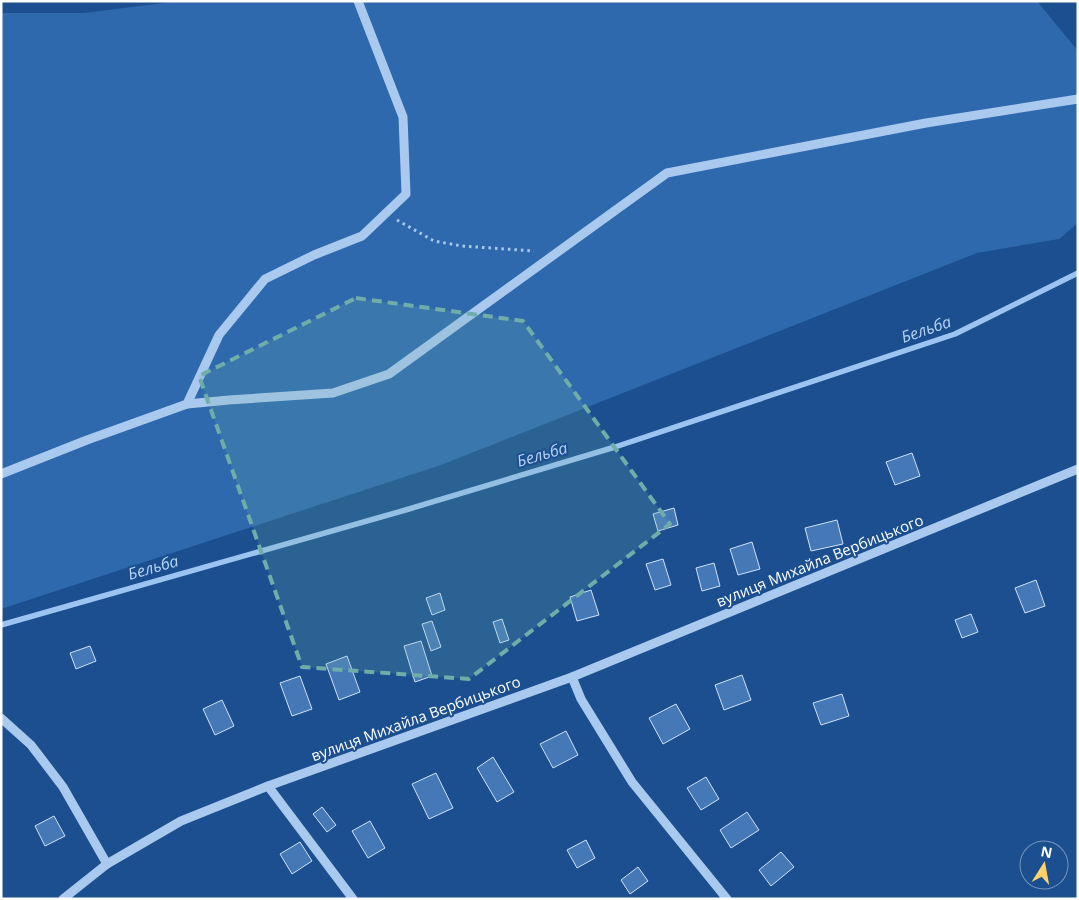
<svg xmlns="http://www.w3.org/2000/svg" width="1079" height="900" font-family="'Open Sans',sans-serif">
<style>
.green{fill:#2e69ad}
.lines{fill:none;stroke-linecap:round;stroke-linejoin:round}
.stream{stroke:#9cc4f0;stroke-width:5.5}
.building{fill:#4478b7;stroke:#cfe3fa}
.path{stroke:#a9c9ee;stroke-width:3;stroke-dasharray:2.5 4;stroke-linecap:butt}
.minor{stroke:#a9c9ee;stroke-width:9}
.marked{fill:#6fada8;fill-opacity:0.2;stroke:#6fada8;stroke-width:4;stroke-dasharray:10 6;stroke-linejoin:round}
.labels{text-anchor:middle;stroke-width:4;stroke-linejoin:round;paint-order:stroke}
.street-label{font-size:15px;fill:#fff;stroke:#1b4f8f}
.water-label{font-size:16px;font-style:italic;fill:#b5d3f5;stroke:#1b4f8f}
</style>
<rect width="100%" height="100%" fill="#1b4f8f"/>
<path class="green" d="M179,1H1037L1078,51V223L1059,239L977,253L441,465L1,609V13H84Z"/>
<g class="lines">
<path class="stream" d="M1,625L409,509L615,447L955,334L1078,273"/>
</g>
<g class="building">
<path d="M912,453L920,476L895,485L886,462Z"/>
<path d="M674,508L678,525L658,531L653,514Z"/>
<path d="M837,520L843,544L811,551L805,528Z"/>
<path d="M752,542L760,569L738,575L730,549Z"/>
<path d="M663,559L671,585L655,590L646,564Z"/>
<path d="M714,563L720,586L702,591L696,568Z"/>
<path d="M1036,580L1045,606L1025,613L1015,588Z"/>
<path d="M591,590L599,615L577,621L570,597Z"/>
<path d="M440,593L445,610L432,615L426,598Z"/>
<path d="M971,614L978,632L962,638L955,620Z"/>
<path d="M502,619L509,640L500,643L493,622Z"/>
<path d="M432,621L441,647L431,651L422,624Z"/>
<path d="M421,641L432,676L415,682L404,646Z"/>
<path d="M90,646L96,661L76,669L70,653Z"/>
<path d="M347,656L360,692L339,700L326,664Z"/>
<path d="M742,675L751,700L724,710L715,685Z"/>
<path d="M300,676L312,709L292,716L280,683Z"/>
<path d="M842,694L849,716L821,725L813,703Z"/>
<path d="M222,700L234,726L215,735L203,709Z"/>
<path d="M676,704L690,729L663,744L649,718Z"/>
<path d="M566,731L578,755L553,768L540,744Z"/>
<path d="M493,757L514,792L497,802L477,768Z"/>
<path d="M436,773L453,808L429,819L412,784Z"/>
<path d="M706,777L719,799L701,810L687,788Z"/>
<path d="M322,807L336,825L327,832L313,814Z"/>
<path d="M747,812L759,830L731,848L720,830Z"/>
<path d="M54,816L65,836L45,846L35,826Z"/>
<path d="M370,821L385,848L368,858L352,831Z"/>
<path d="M586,840L595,858L577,868L567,850Z"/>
<path d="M300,842L312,861L292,874L280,854Z"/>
<path d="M781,852L794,867L771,886L759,870Z"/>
<path d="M638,867L648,881L630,894L621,880Z"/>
</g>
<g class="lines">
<path class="path" d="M397,220L434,241L462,246L534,251"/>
<g class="minor">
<path d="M187,404L229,400L333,393L389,374L667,173L926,123L1078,99"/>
<path d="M1,474L87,440L187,404L219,335L265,279L314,255L362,236L406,194L403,117L358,1"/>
<path d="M572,677L581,699L632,782L727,899"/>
<path d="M1,718L31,745L63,787L107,864"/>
<path d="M268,786L353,899"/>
<path d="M63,899L107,864L181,821L268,786L572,677L1078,469"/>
</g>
</g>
<path class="marked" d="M356,298L523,321L670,524L469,679L302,667L199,376Z"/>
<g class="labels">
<g class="street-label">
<text transform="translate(820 561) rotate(-22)" y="5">вулиця Михайла Вербицького</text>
<text transform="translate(416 719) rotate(-20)" y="5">вулиця Михайла Вербицького</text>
</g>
<g class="water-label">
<text transform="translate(926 329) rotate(-19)" y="6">Бельба</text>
<text transform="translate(542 454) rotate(-16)" y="6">Бельба</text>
<text transform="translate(153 567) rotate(-16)" y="6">Бельба</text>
</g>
</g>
<rect width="1079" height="900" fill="none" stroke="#ffffff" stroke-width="5"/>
<g transform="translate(1044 865) rotate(11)"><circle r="24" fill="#1b4f8f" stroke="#7695bc"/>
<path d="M0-4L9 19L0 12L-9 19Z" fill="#ffd166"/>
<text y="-8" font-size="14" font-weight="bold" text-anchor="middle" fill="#ffffff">N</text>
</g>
</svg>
